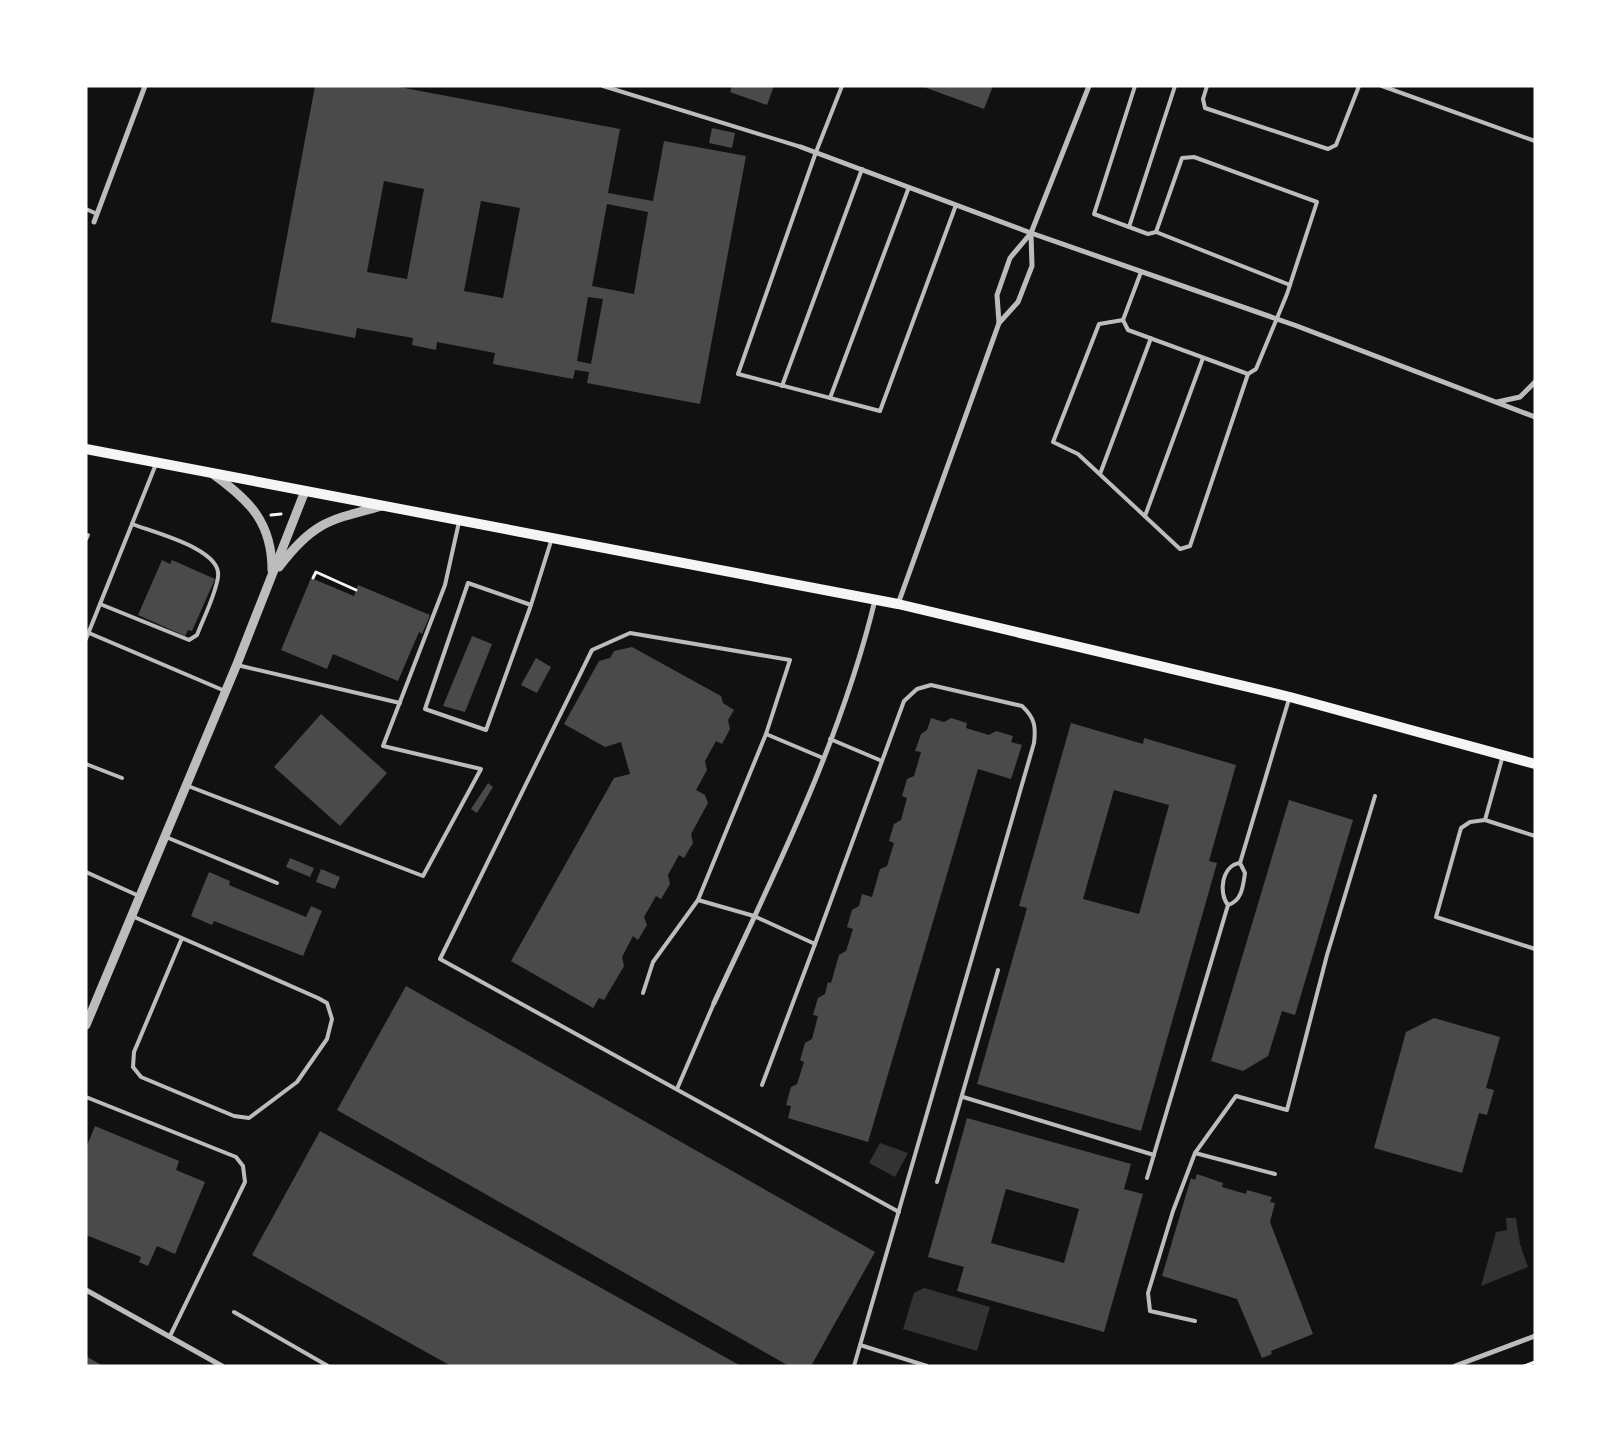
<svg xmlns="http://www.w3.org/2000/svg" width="1621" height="1452" font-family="'Archivo Narrow',sans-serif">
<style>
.water{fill:#333}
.building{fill:#4a4a4a;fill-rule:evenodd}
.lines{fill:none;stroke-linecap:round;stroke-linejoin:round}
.path{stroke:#f5f5f5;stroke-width:3}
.service{stroke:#bcbcbc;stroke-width:4}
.minor{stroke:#bcbcbc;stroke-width:5}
.tertiary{stroke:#bcbcbc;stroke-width:9}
.secondary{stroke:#f5f5f5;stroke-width:10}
</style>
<rect width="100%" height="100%" fill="#111"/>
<g class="water">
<path d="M880,1143L908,1153L895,1177L869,1163Z"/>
<path d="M1506,1218H1516L1520,1244L1528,1267L1481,1286L1496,1232L1507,1230Z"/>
<path d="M924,1288L990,1307L977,1351L903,1329L914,1293Z"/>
</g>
<g class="building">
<path d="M315,86H394L620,129L608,193L653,201L664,141L746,156L700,404L587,383L589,372L575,370L573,379L493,364L495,353L437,342L436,350L412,345L413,338L357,328L355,338L271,322ZM384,181L424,189L407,279L367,272ZM481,201L520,208L503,298L464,291ZM607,204L648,212L634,294L592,286ZM588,297L603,299L591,364L577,361Z"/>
<path d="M732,86H774L767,105L730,92Z"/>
<path d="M921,86H993L984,109Z"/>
<path d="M712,128L735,133L732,148L709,143Z"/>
<path d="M162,560L170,564L172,560L215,579L192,631L188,630L185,636L138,615Z"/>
<path d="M311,578L354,596L358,585L430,615L422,634L419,632L398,681L333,654L327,669L281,650Z"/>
<path d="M472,636L492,644L465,712L443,706Z"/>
<path d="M632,647L721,696L723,703L734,710L728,720L730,729L722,744L716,741L705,761L707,770L696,790L705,795L708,803L691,834L693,843L684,858L679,855L668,875L670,884L661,899L656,896L644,917L647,925L638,940L633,936L622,957L624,966L604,1000L599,998L593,1008L511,961L614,778L630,774L621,742L605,747L564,724L599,661L610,658L614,651Z"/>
<path d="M536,658L551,667L537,693L521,685Z"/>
<path d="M321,714L387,773L340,826L274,767Z"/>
<path d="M931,718L944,722L951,718L967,723L966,728L989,735L996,731L1013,736L1011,742L1022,745L1011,779L978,769L868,1142L788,1118L791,1106L786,1105L791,1087L797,1084L804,1062L800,1060L805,1043L812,1039L818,1016L813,1015L818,998L825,994L828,982L831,983L839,955L846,951L853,929L847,927L852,910L859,906L862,894L872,897L880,869L887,866L894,843L889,841L894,824L901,820L907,798L902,796L907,779L914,776L921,752L915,751L921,734L927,730Z"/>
<path d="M1071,723L1143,744L1144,738L1236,765L1209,861L1217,863L1141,1131L977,1084L1027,908L1019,906ZM1114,790L1169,805L1139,914L1083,899Z"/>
<path d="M488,783L493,787L477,813L471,809Z"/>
<path d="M1289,800L1353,820L1295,1015L1282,1011L1268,1056L1243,1071L1211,1061Z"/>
<path d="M290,858L314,868L310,877L286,867Z"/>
<path d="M321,869L340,877L335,889L316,882Z"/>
<path d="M209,872L230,881L229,885L306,917L311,906L322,911L303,956L214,921L212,925L191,916Z"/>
<path d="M406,986L875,1252L811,1366H789L337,1110Z"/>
<path d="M1434,1018L1500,1037L1486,1088L1494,1090L1487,1115L1479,1113L1462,1173L1374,1148L1406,1032Z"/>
<path d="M967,1118L1131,1164L1124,1189L1143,1194L1104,1332L957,1291L964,1267L928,1257ZM1006,1189L1079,1209L1064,1263L991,1243Z"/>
<path d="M95,1126L179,1161L176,1170L205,1182L175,1254L157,1246L148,1266L139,1262L141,1257L86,1235V1148Z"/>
<path d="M320,1131L741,1366H451L252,1255Z"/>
<path d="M1197,1174L1223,1183L1222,1187L1246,1194L1247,1190L1272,1197L1270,1202L1275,1203L1270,1222L1313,1334L1271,1351L1272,1354L1262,1358L1237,1299L1162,1276L1191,1178L1195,1180Z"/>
<path d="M86,1356L103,1366H86Z"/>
</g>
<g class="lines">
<g class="path">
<path d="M271,515L281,514"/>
<path d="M313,578L316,572L356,590"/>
<path d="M1524,1366L1535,1362"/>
</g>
<g class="service">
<path d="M603,86L801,147"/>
<path d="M842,86L816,152L738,374L880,411L956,205"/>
<path d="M1135,86L1094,214L1148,234L1156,232L1182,158L1194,157L1317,202L1287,294L1256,369L1248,374L1128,330L1123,320L1141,272"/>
<path d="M1207,86L1203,99L1205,108L1328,149L1336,145L1359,86"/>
<path d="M1382,86L1535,141"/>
<path d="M86,209L97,214"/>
<path d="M1129,227L1175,86"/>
<path d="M1156,232L1290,285"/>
<path d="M1123,320L1099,324L1053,442L1078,454L1180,549L1190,546L1248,374"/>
<path d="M782,386L862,169"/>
<path d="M830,398L909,187"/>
<path d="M1100,474L1151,338"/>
<path d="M1145,516L1203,358"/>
<path d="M86,539L88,535"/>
<path d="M100,604L189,640L197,635C204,617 215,596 218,577C223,549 152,532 132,524"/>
<path d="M531,605L468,583L425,709L486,730L531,605L552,538"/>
<path d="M89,633L225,691"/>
<path d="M86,639L156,464"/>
<path d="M237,665L400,703"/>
<path d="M766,734L698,900L754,916L815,944L904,701L917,689L931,685L1022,706C1035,718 1036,727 1034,743L854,1366"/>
<path d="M830,739L882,761"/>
<path d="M1503,755L1485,820L1470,822L1461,828L1436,917L1535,949"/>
<path d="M823,758L766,734L790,660L630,633L592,650L440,959L899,1212"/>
<path d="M86,764L122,778"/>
<path d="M188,786L423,876L481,769L383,746L445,585L459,522"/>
<path d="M1485,820L1535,836"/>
<path d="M166,837L277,883"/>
<path d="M1240,863L1289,699"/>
<path d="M1240,863L1245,873C1243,886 1242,901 1228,905C1218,893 1222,865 1240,863Z"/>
<path d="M86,872L139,896"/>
<path d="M132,916L318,998L327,1003L332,1019L327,1039L297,1082L249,1118L234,1116L141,1077L133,1067L134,1052L182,938"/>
<path d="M643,993L653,962L698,900"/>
<path d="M762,1085L815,944"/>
<path d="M677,1089L714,1003"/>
<path d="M86,1097L236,1157L243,1166L245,1182L170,1336"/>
<path d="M963,1097L1154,1155"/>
<path d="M1195,1153L1275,1174"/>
<path d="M1147,1178L1228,905"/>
<path d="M937,1182L998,970"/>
<path d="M234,1312L328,1366"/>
<path d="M1195,1321L1150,1311L1148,1293L1173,1211L1195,1153L1236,1096L1287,1110L1327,955L1375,796"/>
<path d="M860,1345L927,1366"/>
</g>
<g class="minor">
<path d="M801,147L1031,233L1297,326L1535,417"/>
<path d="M94,222L145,86"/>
<path d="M999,323L1018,302L1032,266L1031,234"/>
<path d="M1497,402L1520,397L1535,382"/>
<path d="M898,604L999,323L997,295L1010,258L1031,233L1089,86"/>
<path d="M714,1003C775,872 841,741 875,600"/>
<path d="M86,1290L222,1366"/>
<path d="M1455,1366L1535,1336"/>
</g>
<g class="tertiary">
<path d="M213,474C249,500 272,522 272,570"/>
<path d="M279,567C313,522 329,520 382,506"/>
<path d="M86,1025L237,664L305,491"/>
</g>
<path class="secondary" d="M86,449L898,604L1290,697L1535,764"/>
</g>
<rect width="1621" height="1452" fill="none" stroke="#ffffff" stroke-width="175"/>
</svg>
